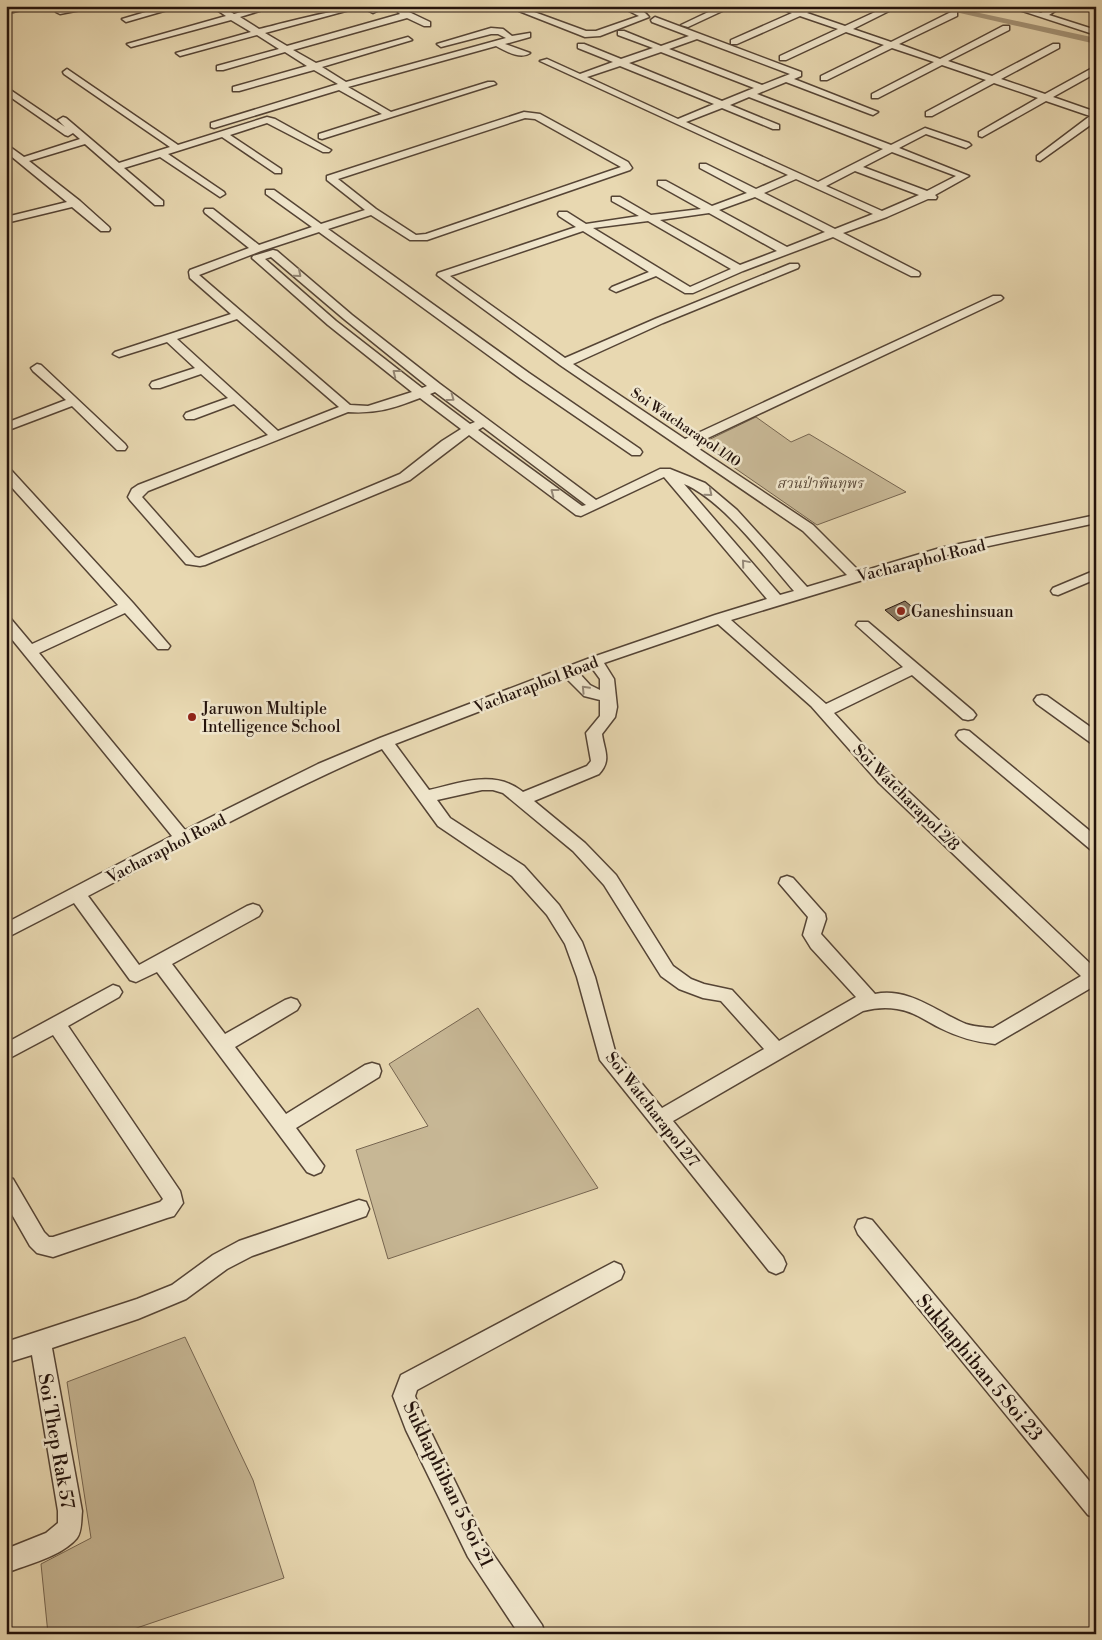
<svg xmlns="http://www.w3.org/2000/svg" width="1102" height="1640" font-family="'Libre Bodoni','Noto Serif Thai',serif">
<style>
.green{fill:#c7b795;stroke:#766550}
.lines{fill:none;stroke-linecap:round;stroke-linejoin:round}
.canal{fill:#a59579;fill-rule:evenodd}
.building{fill:#8a7962;stroke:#24130c}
.minor-casing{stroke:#554435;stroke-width:3}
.minor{fill:#f0e6cc;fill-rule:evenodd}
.oneway{stroke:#948776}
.poi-dot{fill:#8f2418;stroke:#f0e6cc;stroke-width:2}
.labels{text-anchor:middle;stroke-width:5;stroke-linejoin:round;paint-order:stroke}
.far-street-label{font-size:14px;fill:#24130c;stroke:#f0e6cc}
.far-park-label{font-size:14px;font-style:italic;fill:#5d4c3c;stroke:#f0e6cc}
.street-label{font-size:16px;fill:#24130c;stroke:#f0e6cc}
.poi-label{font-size:16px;fill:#24130c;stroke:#f0e6cc;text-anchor:start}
.near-street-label{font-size:19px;fill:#24130c;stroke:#f0e6cc}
</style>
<rect width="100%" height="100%" fill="#e8d8b1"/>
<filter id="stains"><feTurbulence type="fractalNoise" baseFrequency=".004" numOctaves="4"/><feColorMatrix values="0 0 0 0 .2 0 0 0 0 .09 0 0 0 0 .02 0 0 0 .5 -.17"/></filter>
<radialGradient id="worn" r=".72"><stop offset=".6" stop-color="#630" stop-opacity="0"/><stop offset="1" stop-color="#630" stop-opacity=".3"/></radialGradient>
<g class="green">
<path d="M756,417L791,442L809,434L906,492L817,525L700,444Z"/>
<path d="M478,1008L598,1188L388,1259L356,1150L428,1126L389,1064Z"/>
<path d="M185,1337L253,1480L284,1578L119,1634H48L41,1564L91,1538L67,1382Z"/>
</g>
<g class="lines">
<path class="canal" d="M929,6H947L1096,38V44Z"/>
</g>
<path class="building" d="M905,601L917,611L898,621L885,610Z"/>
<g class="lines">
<g class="minor-casing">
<g id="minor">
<path d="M20,6H35L6,14V9Z"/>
<path d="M80,6H101L60,14L56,12Z"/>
<path d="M166,6H181L126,22L122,19Z"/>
<path d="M211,6H221L234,14L262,6H276L240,17L259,29C281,24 362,0 377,11L373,13L365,9H353L265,33L287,46L400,14L398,12C405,6 413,6 422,6L409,12L430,22V26H424L407,18L293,50L316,63L408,37L412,40L322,67L346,82L506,38L498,34H491L441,47L437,44L491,28L503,29L512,36L530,33V37L505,44L530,53C520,60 506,51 496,46L348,87L391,112L488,82H494L496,84L322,139L319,138V134L382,114L339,90L214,128L211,127V123L338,84L314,70L239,91H233V87L307,66L285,52L223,70H217V66L279,49L257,35L180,56L176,53L251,32L231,20L131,47L127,44L226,16Z"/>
<path d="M619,6C631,6 641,7 649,17L600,36L585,37L519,11L526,9L586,31H596L639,16Z"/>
<path d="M721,6H733L688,27L681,25Z"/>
<path d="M775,6H788L799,10L808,6H819L807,13L845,26L888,6H899L853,29L891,42L951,12H957V16L899,44L940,59L1003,26H1009V30L948,61L992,76L1053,44H1059V48L1001,79L1045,94L1096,66V73L1053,97L1096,112V121L1040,161L1037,160V156L1090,116L1046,101L982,137L979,136V132L1038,98L994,83L932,116H926V112L986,80L942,65L878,98H872V94L934,62L892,48L827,80H821V76L884,45L846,32L786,60H780V56L838,29L800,16L737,44H731V40L792,13Z"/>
<path d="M1007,6H1020L1041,13L1052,6H1063L1049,15L1096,30V35Z"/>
<path d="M1079,6L1096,7V12L1080,8Z"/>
<path d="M655,17L801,72V76L794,79L878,112L873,115L870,114L786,82L757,94L891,145L925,128L969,143L971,145L966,148L926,134L899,148L969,176L935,195L937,197L936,199H928L887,217L843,233L919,272L920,274L919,276H911L833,237L743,271L693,293H685L656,276L616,292L610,289L612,287L649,272L583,231L450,276L565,358L655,319L790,264H798L799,266L798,268L663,323L573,364L685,439L993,296H1001L1003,298L1001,300L693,445L813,525L860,572L940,548L1096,515V523L942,556L731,620L826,704L903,667L856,625L858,622H868L973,711L976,715L973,719L968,720L963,719L912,675L834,713L891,775L1096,969V985L995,1044C975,1042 958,1037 940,1028C926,1021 913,1011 897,1009C885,1007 875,1008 863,1011L673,1121L783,1257L786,1264L783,1271L776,1274L769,1271L600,1060L577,977L565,944L547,915L512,876L438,826L382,749C281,793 185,845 88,896L139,965L247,906L253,904L259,906L262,911L259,916L172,964L225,1034L285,1000L291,998L297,1000L300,1005L297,1010L235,1047L286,1114L365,1065L372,1063L379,1065L381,1071L379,1077L296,1128L324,1166L321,1172L314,1175L307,1172L157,972L136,982L130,980L74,903L6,938V923L172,836L6,632V617L11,619L32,644L118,605L6,481V469L11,470L133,603L170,646L168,649H158L125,613L39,653L185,830L318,764L380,738L590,658L715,615L767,599L664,477L581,516L576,515L469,435L410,480L205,565L200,566L186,564L130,500L128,497L132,489L138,485L268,435L234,404L194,419H186L184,416L186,413L228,398L201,374L160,388H152L150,385L152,382L195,368L167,342L119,357L113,354L115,352L231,314L190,278L189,272L190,270L249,248L205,213L204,211L205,209H213L259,245L312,227L266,194V190H274L321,224L365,210L327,180V176L524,112L540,114L628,162L632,168L630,170L427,240H410L371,215L328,229L529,373L640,449L642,452L640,455H632L521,379L319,232L261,251L199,275L350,405L368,406L412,392L328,325L252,258L253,256L273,250L277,251L352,315L440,384L596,500L660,469H670L705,483L737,510L807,587L847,575L803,531L560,365L437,275L438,273L576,227L559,216L558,214L559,212H567L586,224L639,216L612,201V197H620L651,215L701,209L658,185V181H666L712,206L747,193L700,168V164H706L756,189L788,175L540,61L547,59L580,74L613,62L578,48V44H584L621,59L653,48L618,35V31H624L661,46L689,36L652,22L651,20ZM697,39L790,74L762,85L669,49ZM661,52L754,88L722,101L629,63ZM620,66L714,104L678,119L587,77ZM749,97L883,149L818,182L686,122L722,108L773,129H779V125L730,105ZM525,118L535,119L621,167L426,234L416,235L376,209L338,179ZM892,152L956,176L927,191L863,167ZM855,171L919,195L882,211L826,186ZM796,179L873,214L835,229L764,193ZM755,197L825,232L787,247L719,210ZM709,213L777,251L740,265L660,220ZM648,221L731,269L690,287L593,228ZM271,257L344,319L427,386L422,388L336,321L265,259ZM237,319L339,407L278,431L177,339ZM435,392L475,422L470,424L430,394ZM420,398L461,429L442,441L400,474L199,558L195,557L142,497L148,491L348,412C376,414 394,408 420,398ZM483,427L586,505L582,506L478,430ZM684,484C723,500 766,559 794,591L780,595ZM718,624L811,706L879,783L1081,976L993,1028C983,1027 975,1027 966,1024C937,1012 909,987 875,994L821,934L826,919L825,914L793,878L787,876L781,878L779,883L808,917L803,935L811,948L856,997L779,1041L732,990L704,984L691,979L673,966L616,875L585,843L534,801L599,774C612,760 604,750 602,734L615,717L617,707L614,679L604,663ZM592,668L600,679V690L590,685L579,673ZM566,678L584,696L600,700V716L586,733L591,761L587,766L523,792C495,769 461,783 429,790L395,744ZM482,790H493L503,793L573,851L604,885L661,976L679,989L703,998L721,1001L764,1049L662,1108L615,1051L595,977L582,942L559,905L524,866L450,818L437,800Z"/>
<path d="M67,69L178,145L267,117L275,119L331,150L329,152H323L267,123L230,135L281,169V173H275L222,137L168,154L224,192L225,194L220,197L160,157L124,168L163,201V205H155L85,144L29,161L80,201L109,227L110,229L109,231H101L72,207L6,223V217L67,202L6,152V144L24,157L80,139L73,133L68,136L65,135L6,94V87L65,127L58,120L63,117L66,118L119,163L170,147L64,74L63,72Z"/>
<path d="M37,364L41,365L125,444L127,447L125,450H117L72,406L6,431V423L66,400L33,371L31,368Z"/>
<path d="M1096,570V579L1058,595L1053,594L1051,591L1053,588Z"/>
<path d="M1042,695L1047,696L1096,731V744L1091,743L1037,704L1034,700L1037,696Z"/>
<path d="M964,730L969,731L1096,836V851L1090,849L959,739L956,735L959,731Z"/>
<path d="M113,985L119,987L122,992L119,997L68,1026L180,1191L183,1203L174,1216L167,1218L53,1257L37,1253L30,1246L6,1204V1176L13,1179L44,1232L49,1237H53L160,1202L163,1199L53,1035L6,1060V1043Z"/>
<path d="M359,1200L366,1202L369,1209L366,1216L252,1256L227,1269L186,1299L138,1319L52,1348L82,1511C81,1520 82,1531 77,1538C61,1557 28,1564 6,1573V1549L46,1533L58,1523V1511L32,1355L6,1363V1342L137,1299L172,1285L213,1255L239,1241Z"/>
<path d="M865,1218L872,1220L1096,1489V1518L1088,1515L858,1234L855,1227L858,1220Z"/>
<path d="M614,1262L621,1265L624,1272L621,1279L417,1390L415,1396L423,1416L484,1541L542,1625L545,1634H519L468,1557L406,1430L393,1396L401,1375Z"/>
</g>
</g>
<use href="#minor" class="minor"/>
</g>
<defs><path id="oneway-chevron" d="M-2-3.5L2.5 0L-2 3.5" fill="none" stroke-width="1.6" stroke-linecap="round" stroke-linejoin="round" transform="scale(1.25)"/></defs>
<g class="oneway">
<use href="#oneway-chevron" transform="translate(298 274) rotate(41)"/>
<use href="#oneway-chevron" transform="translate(396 373) rotate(-142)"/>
<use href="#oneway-chevron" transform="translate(451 398) rotate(36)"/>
<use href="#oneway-chevron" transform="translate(554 492) rotate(-143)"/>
<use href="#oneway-chevron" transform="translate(709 493) rotate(40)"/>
<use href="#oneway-chevron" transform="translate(745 563) rotate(-130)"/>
<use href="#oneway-chevron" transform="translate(585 689) rotate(-134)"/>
</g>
<g class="poi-dot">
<circle cx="901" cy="611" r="5"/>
<circle cx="192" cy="717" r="5"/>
</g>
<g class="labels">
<g class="far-street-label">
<text transform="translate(686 427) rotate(34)" y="5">Soi Watcharapol 1/10</text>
</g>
<g class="far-park-label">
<text x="820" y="488">สวนป่าพินทุพร</text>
</g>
<g class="street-label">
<text transform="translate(921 560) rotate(-14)" y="6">Vacharaphol Road</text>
<text transform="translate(536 684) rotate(-21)" y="6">Vacharaphol Road</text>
<text transform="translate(907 797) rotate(45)" y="6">Soi Watcharapol 2/8</text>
<text transform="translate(166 848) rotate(-27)" y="6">Vacharaphol Road</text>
<text transform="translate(653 1109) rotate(52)" y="6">Soi Watcharapol 2/7</text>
</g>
<g class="poi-label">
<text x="911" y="617">Ganeshinsuan</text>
<text x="202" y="714">Jaruwon Multiple<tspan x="202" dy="18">Intelligence School</tspan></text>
</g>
<g class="near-street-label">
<text transform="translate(980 1367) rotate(50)" y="7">Sukhaphiban 5 Soi 23</text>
<text transform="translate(57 1441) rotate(80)" y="7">Soi Thep Rak 57</text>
<text transform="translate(449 1484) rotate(64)" y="7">Sukhaphiban 5 Soi 21</text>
</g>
</g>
<rect width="1102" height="1640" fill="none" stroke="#e8d8b1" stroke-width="25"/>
<rect x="8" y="8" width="1087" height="1625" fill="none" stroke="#24130c" stroke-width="2.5"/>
<rect x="12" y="12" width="1077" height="1615" fill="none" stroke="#24130c"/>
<rect width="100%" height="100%" filter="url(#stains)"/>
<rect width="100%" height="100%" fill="url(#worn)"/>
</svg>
